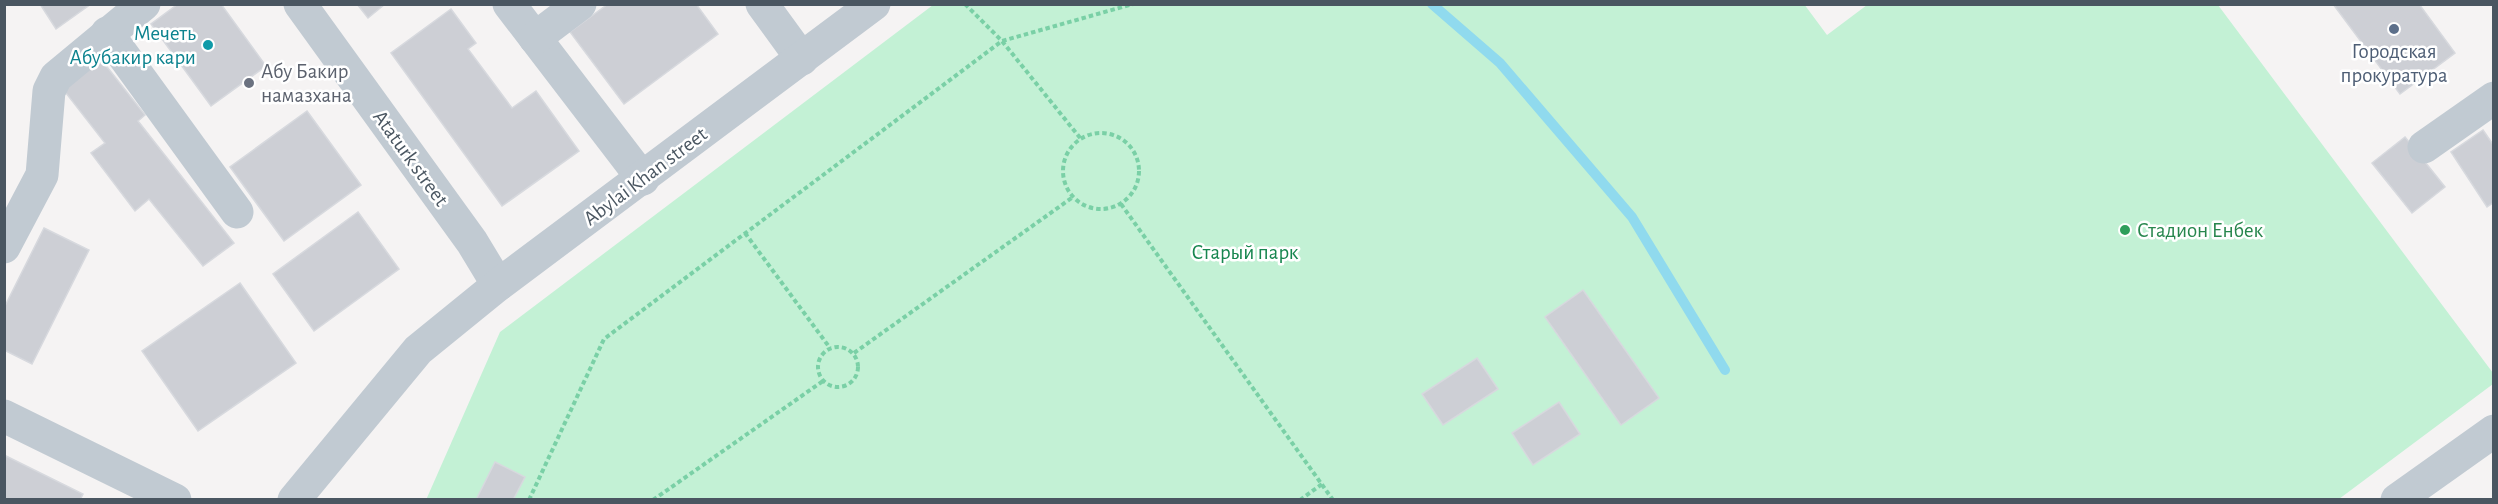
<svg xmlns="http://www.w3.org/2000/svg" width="2498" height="504" font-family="'Alegreya Sans',sans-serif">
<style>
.green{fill:#c3f1d5}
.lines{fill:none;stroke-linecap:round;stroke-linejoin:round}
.stream{stroke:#90daee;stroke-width:10}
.building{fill:#cdcfd5;stroke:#d7d9de;stroke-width:1.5}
.path{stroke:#7ad0a6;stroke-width:4;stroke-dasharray:4.5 3;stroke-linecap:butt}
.street{stroke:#c1cad2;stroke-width:33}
.service-dot{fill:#5c6f8a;stroke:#fff;stroke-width:2}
.culture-dot{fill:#0f9aa8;stroke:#fff;stroke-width:2}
.worship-dot{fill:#6b7280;stroke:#fff;stroke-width:2}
.leisure-dot{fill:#2e9e5b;stroke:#fff;stroke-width:2}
.labels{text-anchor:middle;stroke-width:5;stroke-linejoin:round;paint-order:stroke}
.culture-label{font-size:21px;fill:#0d838f;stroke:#fff;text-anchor:end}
.service-label{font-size:21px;fill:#4e5e75;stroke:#fff}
.worship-label{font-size:21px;fill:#5b616d;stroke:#fff;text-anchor:start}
.street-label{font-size:21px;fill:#4a5661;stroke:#fff}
.leisure-label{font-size:21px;fill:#27864d;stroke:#fff;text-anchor:start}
.park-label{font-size:21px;fill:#17864f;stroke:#fff}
</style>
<rect width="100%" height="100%" fill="#f5f3f3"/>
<path class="green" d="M1804,4L1827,35L1867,5H2218L2493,373V384L2339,499L426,500L500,332L933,5Z"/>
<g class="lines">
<path class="stream" d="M1432,4L1500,63L1632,217L1725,370"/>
</g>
<g class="building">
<path d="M40,4H91L56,29Z"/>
<path d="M178,4H221L266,66L211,106L151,24Z"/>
<path d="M357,4H385L368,18Z"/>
<path d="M608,4H696L718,34L624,104L570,32Z"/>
<path d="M2333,4H2419L2455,53L2400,94Z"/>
<path d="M451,9L476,43L468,49L512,108L536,91L579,151L502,206L391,53Z"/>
<path d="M100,58L145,115L138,121L234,243L203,266L149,199L135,211L91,153L105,143L62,88Z"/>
<path d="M307,111L361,185L284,241L230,167Z"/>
<path d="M2483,130L2494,146V202L2487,207L2451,152Z"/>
<path d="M2405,137L2445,187L2412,213L2372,163Z"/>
<path d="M358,212L399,269L314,331L273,274Z"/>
<path d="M44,228L89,250L32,364L4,350V308Z"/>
<path d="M240,283L296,363L198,431L142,351Z"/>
<path d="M1583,290L1659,398L1621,425L1545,317Z"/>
<path d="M1477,358L1498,389L1443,425L1422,394Z"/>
<path d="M1559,402L1580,434L1533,465L1512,433Z"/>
<path d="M4,455L83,494L80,500H4Z"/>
<path d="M495,462L525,477L513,500H476Z"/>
</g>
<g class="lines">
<g class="path">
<path d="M965,4L1002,41L1081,139"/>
<circle cx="1101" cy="171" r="38"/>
<path d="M1121,204L1333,500"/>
<path d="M745,233L830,348"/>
<circle cx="838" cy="367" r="20"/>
<path d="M854,353L1073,197"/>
<path d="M529,500L604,339L1002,41L1133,4"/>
<path d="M653,500L823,381"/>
<path d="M1300,500L1322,484"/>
</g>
<g class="street">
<path d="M300,4L472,242L498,285"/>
<path d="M509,4L643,179"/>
<path d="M762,4L802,59"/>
<path d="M107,33L237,212"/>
<path d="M535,38L580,4"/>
<path d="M2424,147L2494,98"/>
<path d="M4,247L42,175L49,91L56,77L144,4"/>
<path d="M4,416L175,500"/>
<path d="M294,500L418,350L498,285L874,4"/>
<path d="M2397,500L2494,431"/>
</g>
</g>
<circle class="service-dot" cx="2394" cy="29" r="6"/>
<circle class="culture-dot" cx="208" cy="45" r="6"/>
<circle class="worship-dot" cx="249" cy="83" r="6"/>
<circle class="leisure-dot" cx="2125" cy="230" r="6"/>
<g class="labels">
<g class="culture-label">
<text x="196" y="40">Мечеть<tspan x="196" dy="24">Абубакир кари</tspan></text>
</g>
<g class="service-label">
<text x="2394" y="58">Городская<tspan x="2394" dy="24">прокуратура</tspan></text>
</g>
<g class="worship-label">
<text x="261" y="78">Абу Бакир<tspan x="261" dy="24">намазхана</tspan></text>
</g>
<g class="street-label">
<text transform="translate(411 158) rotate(54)" y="7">Ataturk street</text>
<text transform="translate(645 176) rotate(-37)" y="7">Abylai Khan street</text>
</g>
<g class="leisure-label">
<text x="2137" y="237">Стадион Енбек</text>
</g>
<g class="park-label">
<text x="1245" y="259">Старый парк</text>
</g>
</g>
<rect width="2498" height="504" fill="none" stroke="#4a5661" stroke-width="12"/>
</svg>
